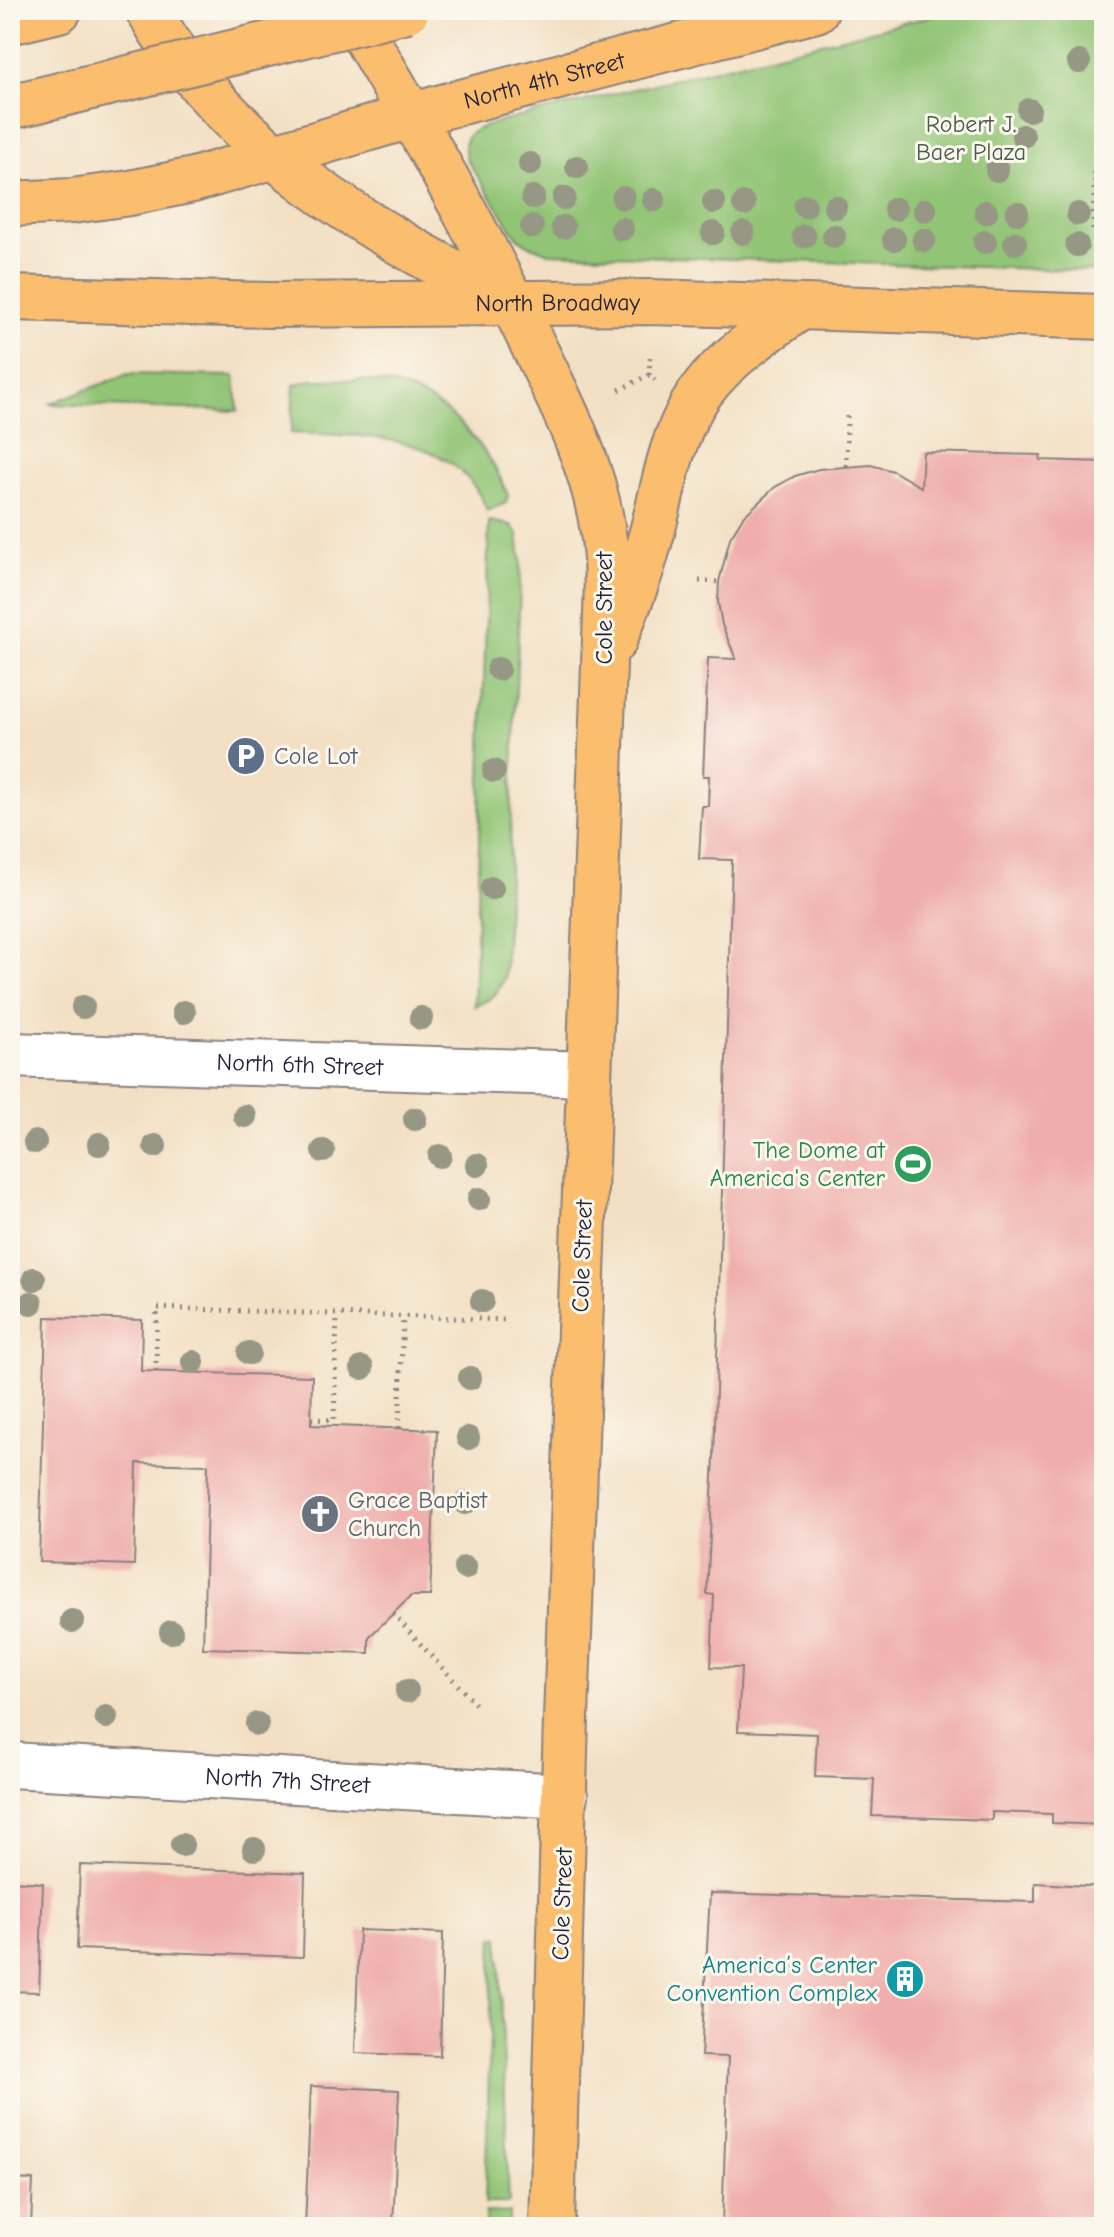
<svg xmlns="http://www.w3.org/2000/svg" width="1114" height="2237" font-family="'Comic Neue',sans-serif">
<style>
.green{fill:#91c475;stroke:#5a7358;stroke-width:2}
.building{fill:#efadab}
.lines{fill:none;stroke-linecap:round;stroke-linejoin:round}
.minor-casing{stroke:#8a8180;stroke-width:48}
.primary-casing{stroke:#8a8180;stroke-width:48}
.motorway-casing{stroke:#8a8180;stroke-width:48}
.path{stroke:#8a8180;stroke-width:5;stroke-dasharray:2 6;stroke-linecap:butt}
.minor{stroke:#fff;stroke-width:44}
.primary{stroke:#fbbd6e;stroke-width:44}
.motorway{stroke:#fbbd6e;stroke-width:44}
.motorway-bridge-casing{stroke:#8a8180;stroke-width:48;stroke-linecap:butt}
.motorway-bridge{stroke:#fbbd6e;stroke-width:44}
.tree{fill:#969784}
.labels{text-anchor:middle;stroke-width:6;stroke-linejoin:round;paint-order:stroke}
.street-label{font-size:24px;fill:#22223b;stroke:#fbf7ec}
.park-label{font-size:24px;fill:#495b4f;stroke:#fbf7ec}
.service-label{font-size:24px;fill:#4e5e75;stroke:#fbf7ec;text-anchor:start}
.leisure-label{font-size:24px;fill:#27864d;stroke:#fbf7ec;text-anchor:end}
.worship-label{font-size:24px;fill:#5b616d;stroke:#fbf7ec;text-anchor:start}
.culture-label{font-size:24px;fill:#0d838f;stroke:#fbf7ec;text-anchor:end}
</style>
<rect width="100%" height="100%" fill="#fbf7ec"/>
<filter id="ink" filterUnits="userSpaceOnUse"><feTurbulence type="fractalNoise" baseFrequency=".0125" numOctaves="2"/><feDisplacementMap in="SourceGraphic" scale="16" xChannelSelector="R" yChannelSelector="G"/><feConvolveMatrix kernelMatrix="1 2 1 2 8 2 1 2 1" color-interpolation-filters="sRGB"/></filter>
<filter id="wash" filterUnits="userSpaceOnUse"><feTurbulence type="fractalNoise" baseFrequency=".006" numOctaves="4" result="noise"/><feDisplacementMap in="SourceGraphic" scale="32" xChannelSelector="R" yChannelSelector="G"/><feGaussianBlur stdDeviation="1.8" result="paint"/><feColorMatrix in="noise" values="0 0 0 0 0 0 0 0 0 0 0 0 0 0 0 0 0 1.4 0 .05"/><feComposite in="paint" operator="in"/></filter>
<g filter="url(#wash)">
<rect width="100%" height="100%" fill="#f3e0c4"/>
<g class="green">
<path d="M956,10H1104V271L549,253L526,244L517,237L467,160C458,131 475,130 499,122Z"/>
<path d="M128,374L235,376L238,411L49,404Z"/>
<path d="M311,380C339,380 370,378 397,386C449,401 488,446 508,495L506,503L487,511C458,431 361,436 291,433L294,385Z"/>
<path d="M489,521L511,525L518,534L521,560L505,976C498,994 492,1000 474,1006Z"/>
<path d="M493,1937H499L509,2203H485Z"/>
<path d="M485,2212L509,2213V2227H485Z"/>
</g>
<g id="blocks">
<g class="building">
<path d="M923,452L1041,455L1040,460L1104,462V1825L1052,1823V1814L992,1812V1820L872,1816L874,1779L815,1777L817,1734L738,1731L741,1668L711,1667L714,1595L707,1594L714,1457L732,860L699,859L702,806H708L709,776H703L708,658L736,659L722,625L718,602L719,582L730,538L743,517L775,487L795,476L819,469L871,465L893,471L921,487Z"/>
<path d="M46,1317L142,1320L141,1371L312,1376L311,1425L437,1430L430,1596H411L369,1637V1653L203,1648L208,1465L137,1463L134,1565L39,1562Z"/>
<path d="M80,1865L305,1873L303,1957L77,1949Z"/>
<path d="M10,1881L43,1883L39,1992L10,1991Z"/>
<path d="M1035,1883L1104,1887V2227H722L728,2057L701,2056L710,1893L1035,1902Z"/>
<path d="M359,1930L443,1933L440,2056L355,2053Z"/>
<path d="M311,2086L399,2090L393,2227H305Z"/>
<path d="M10,2179L33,2180L31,2227H10Z"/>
</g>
</g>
</g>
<g filter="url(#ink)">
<use href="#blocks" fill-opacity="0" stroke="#8a8180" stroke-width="2"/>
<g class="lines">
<g class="minor-casing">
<g id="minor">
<path id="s1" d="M10,1055L589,1074"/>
<path id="s2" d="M10,1765L565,1796"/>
</g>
</g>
<g class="primary-casing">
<g id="primary">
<path d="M148,10C228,149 369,231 508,300"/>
<path d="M349,10C414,119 478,230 533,345C562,404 594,466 603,532C610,575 605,622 604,665L566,1718L552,2227"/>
<path id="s3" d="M10,204L72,201L130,193L193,180L438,108L816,10"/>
<path id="s4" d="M10,298L269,305L651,302L1104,317"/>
<path d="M614,641C627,609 640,577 649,543C663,496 667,448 693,404C718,362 762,335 801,307"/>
</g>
</g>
<g class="motorway-casing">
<path id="motorway" d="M10,22L59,10"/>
</g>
<g class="path">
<path d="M1093,230L1095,167"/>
<path d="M649,375L650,355"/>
<path d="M619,390L649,375L655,380"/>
<path d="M846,466L847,416"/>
<path d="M699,581L719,582"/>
<path d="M156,1371L157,1308L509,1320"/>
<path d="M311,1419L334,1420L337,1315"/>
<path d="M399,1428L403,1317"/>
<path d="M393,1614L478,1707"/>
</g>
<use href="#minor" class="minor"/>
<use href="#primary" class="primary"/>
<use href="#motorway" class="motorway"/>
<g class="motorway-bridge-casing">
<path id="motorway-bridge" d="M10,107L407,10"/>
</g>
<use href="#motorway-bridge" class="motorway-bridge"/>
</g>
<g class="tree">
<circle cx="1079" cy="62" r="12"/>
<circle cx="1029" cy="110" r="12"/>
<circle cx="1023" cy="136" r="12"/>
<circle cx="530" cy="164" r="12"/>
<circle cx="577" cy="167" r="12"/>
<circle cx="997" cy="170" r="12"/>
<circle cx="533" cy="197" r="12"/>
<circle cx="564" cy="198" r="12"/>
<circle cx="623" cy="198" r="12"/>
<circle cx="654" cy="200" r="12"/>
<circle cx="714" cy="202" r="12"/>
<circle cx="744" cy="204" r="12"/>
<circle cx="805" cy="206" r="12"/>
<circle cx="835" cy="207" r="12"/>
<circle cx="895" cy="209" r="12"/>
<circle cx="925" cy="210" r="12"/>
<circle cx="986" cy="212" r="12"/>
<circle cx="1017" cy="213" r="12"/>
<circle cx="1078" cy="214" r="12"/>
<circle cx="532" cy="227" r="12"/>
<circle cx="563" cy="227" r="12"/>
<circle cx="622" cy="229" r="12"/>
<circle cx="713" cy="233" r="12"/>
<circle cx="743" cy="233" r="12"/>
<circle cx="804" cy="236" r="12"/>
<circle cx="834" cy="236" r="12"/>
<circle cx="894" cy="239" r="12"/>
<circle cx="924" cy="240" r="12"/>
<circle cx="985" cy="242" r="12"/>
<circle cx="1015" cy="243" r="12"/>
<circle cx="1077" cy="245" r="12"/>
<circle cx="498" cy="669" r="12"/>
<circle cx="494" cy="771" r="12"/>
<circle cx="492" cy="888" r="12"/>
<circle cx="83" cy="1007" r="12"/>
<circle cx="184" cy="1012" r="12"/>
<circle cx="421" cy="1018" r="12"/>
<circle cx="245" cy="1116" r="12"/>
<circle cx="415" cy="1119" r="12"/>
<circle cx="35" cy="1142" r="12"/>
<circle cx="99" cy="1144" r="12"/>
<circle cx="155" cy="1146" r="12"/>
<circle cx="323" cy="1151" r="12"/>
<circle cx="440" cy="1156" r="12"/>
<circle cx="477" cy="1165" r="12"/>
<circle cx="479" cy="1199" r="12"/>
<circle cx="34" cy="1279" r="12"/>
<circle cx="482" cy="1301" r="12"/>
<circle cx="31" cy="1303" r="12"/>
<circle cx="249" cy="1353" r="12"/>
<circle cx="193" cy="1362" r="12"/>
<circle cx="362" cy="1368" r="12"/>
<circle cx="470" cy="1378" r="12"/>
<circle cx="468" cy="1438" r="12"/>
<circle cx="465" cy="1503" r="12"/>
<circle cx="465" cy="1568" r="12"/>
<circle cx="72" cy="1621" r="12"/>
<circle cx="171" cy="1632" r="12"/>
<circle cx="407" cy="1691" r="12"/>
<circle cx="106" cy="1717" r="12"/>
<circle cx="257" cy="1724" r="12"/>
<circle cx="182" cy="1845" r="12"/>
<circle cx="254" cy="1849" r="12"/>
</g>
</g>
<defs>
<g id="parking-disc" transform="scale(2)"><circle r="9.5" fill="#5c6f8a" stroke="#fbf7ec"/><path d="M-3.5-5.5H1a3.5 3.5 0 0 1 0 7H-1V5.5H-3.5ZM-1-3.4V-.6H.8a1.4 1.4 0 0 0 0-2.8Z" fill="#fff"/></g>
<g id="stadium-disc" transform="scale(2)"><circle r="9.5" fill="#2e9e5b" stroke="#fbf7ec"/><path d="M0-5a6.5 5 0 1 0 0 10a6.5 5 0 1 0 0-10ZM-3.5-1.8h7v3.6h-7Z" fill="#fff"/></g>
<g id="church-disc" transform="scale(2)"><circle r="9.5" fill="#6b7280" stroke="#fbf7ec"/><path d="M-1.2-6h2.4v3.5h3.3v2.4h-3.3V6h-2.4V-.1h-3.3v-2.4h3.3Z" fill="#fff"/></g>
<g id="building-disc" transform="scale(2)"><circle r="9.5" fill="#0f9aa8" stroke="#fbf7ec"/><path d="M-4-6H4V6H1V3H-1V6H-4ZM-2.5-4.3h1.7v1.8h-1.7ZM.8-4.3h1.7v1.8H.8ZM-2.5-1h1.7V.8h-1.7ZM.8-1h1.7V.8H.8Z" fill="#fff"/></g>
</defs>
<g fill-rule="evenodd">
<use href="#parking-disc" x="246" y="756"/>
<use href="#stadium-disc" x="913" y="1164"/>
<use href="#church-disc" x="320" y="1514"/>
<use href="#building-disc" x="905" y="1979"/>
</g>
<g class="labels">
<g class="street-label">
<text dy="8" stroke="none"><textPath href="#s3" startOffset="550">North 4th Street</textPath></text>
<text dy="8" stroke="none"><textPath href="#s4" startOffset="548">North Broadway</textPath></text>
<text transform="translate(604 608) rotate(-90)" y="8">Cole Street</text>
<text dy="8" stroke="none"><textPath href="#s1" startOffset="290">North 6th Street</textPath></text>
<text transform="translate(582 1256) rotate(-88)" y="8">Cole Street</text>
<text dy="8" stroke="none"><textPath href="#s2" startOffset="278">North 7th Street</textPath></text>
<text transform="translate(562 1904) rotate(-88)" y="8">Cole Street</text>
</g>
<g class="park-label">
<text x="971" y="132">Robert J.<tspan x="971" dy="28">Baer Plaza</tspan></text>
</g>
<g class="service-label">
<text x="274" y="764">Cole Lot</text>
</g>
<g class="leisure-label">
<text x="885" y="1158">The Dome at<tspan x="885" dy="28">America's Center</tspan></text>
</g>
<g class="worship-label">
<text x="348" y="1508">Grace Baptist<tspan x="348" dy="28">Church</tspan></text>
</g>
<g class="culture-label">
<text x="877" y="1973">America’s Center<tspan x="877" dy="28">Convention Complex</tspan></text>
</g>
</g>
<rect width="1114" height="2237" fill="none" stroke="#fbf7ec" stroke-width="40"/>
</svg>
